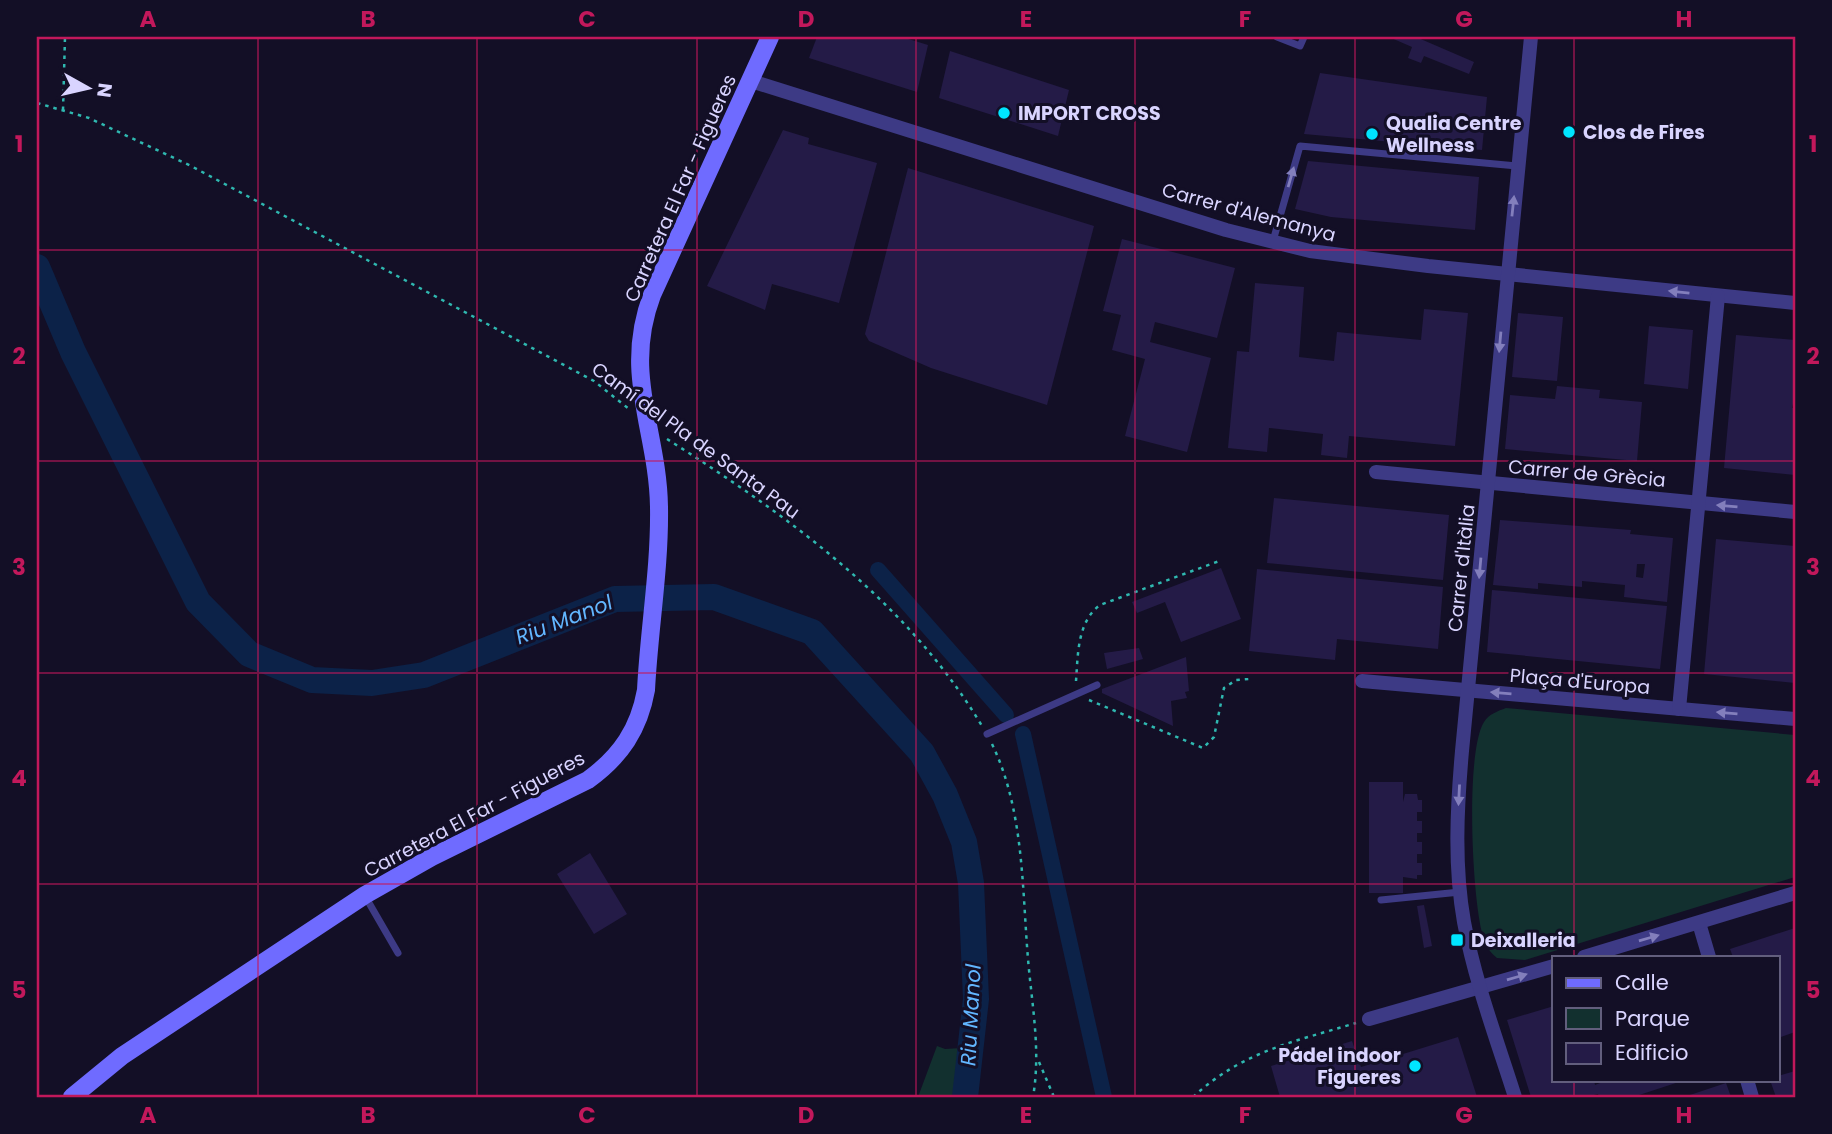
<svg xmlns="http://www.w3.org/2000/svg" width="1832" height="1134" font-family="Poppins,sans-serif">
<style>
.green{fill:#12302f}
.water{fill:#0c2248}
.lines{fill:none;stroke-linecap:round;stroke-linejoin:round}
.canal{stroke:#0c2248;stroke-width:16}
.river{stroke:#0c2248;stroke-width:26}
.building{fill:#241b47;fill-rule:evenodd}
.path{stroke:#2fb8b0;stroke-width:2.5;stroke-dasharray:3.5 5;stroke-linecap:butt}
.lane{stroke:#3d3a85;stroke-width:7}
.street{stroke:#3d3a85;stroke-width:14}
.secondary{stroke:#6f6bff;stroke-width:18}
.oneway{fill:#837fbc}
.grid{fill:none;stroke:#c2185b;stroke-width:2;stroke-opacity:0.55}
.poi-dot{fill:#00e5ff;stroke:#130f26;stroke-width:2.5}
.labels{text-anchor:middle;stroke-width:6;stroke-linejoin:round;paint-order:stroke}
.poi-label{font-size:19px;font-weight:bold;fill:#d9d4ff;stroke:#130f26;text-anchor:start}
.street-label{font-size:19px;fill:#d9d4ff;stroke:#130f26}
.water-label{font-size:21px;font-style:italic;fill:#62b6ff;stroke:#130f26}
.neatline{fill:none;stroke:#c2185b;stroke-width:2.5}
.grid-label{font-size:23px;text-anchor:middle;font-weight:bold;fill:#c2185b}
</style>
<rect width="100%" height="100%" fill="#130f26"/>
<g class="green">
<path d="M1506,708L1795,735V877L1525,960L1497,958C1490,952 1485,946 1483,936C1472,901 1465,752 1484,722C1489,714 1498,711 1506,708Z"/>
<path d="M937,1046L945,1049L962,1048L955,1097H918Z"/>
</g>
<path class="water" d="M962,1048L970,1097H955Z"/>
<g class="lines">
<g class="canal">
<path d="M878,570L1006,715"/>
<path d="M1023,734L1104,1097"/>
</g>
<path class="river" d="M37,267L73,352L198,602L249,654L312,680L372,683L424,675L615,599L714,597L812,632L922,753L945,795L964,842L971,883L976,999L965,1097"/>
</g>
<g class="building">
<path d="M817,37H902L928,45L917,92L809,58Z"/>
<path d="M1389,37H1416L1474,62L1469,74L1424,56L1421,63L1408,58L1412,47Z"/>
<path d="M950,51L1069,90L1058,136L939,98Z"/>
<path d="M1320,73L1487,97L1482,150L1304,134Z"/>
<path d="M783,130L809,138L808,144L877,163L839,303L772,284L765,310L707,286Z"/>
<path d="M1308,161L1479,177L1475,230L1331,217L1295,209Z"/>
<path d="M908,168L1094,226L1047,405L931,368L869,341L865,334Z"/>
<path d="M1122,239L1235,268L1217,338L1155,322L1150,342L1211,358L1187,452L1125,436L1145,359L1112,350L1121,315L1103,311Z"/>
<path d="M1255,283L1304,287L1299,357L1334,361L1337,332L1421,340L1424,309L1468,313L1455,446L1349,436L1347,458L1321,455L1323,434L1269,428L1267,452L1228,448L1237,351L1249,352Z"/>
<path d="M1518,313L1563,317L1557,381L1512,377Z"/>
<path d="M1649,326L1693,330L1688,389L1644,384Z"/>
<path d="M1736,335L1795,340V395L1792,408H1795V475L1724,468Z"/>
<path d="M1557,386L1600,390L1599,398L1642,402L1637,461L1505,449L1510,395L1555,399Z"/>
<path d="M1274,498L1449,515L1443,580L1267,563Z"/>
<path d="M1500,520L1631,530L1630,534L1673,538L1667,602L1624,597L1625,585L1582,581V587L1538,583V589L1493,585ZM1637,564H1645L1643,578L1636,577Z"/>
<path d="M1716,539L1795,546V683L1704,674Z"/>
<path d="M1221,568L1241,619L1181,642L1165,602L1137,613L1132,602Z"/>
<path d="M1257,569L1443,587L1438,649L1337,639L1335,660L1249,651Z"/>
<path d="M1492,590L1667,606L1660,669L1487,652Z"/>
<path d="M1139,648L1143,659L1107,669L1104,653Z"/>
<path d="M1186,657L1189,691L1185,692L1187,698L1171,701L1173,726L1102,693V689Z"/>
<path d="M1369,782H1403V802L1405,794H1417L1418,800H1422V812H1417V821H1422V833H1417V842H1422V854H1417V863H1422V875H1417V879L1403,877V893H1369Z"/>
<path d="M590,853L627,914L594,934L557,874Z"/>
<path d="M1424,905L1432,946L1424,948L1417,906Z"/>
<path d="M1795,928V1032L1778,1038V957H1733L1730,949Z"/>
<path d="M1554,1006V1080H1594L1595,1085L1608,1080H1685L1633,1097H1599L1598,1094L1586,1097H1531L1507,1020Z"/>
<path d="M1458,1037L1477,1097H1280L1271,1066L1352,1041L1361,1067Z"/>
<path d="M1795,1071V1097H1776L1770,1080H1778V1076Z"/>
<path d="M1726,1083L1731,1097H1684Z"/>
</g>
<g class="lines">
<g class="path">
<path d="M37,103L89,118L191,166L594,381L629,409"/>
<path d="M63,110L65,37"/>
<path d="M667,439C788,516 907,601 982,726"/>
<path d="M1076,681C1078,655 1077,622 1100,605L1222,560"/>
<path d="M1089,700L1203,748L1214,737L1224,688L1236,680L1250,679"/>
<path d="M992,744C1024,810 1022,887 1028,959C1032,1006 1041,1051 1033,1097"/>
<path d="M1039,1062L1054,1097"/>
<path d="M1193,1097C1243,1051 1293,1042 1356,1023"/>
</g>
<g class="lane">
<path d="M1277,37L1300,46L1304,37"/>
<path d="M1273,241L1300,146L1517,166"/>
<path d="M987,734L1097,685"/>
<path d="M365,896L398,953"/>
<path d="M1381,900L1460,892"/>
</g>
<g class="street">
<path d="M751,81L1226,230L1310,251L1428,266L1795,303"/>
<path d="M1376,472L1795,512"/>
<path d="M1362,681L1795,719"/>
<path d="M1679,709L1718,296"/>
<path d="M1699,923L1709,957"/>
<path d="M1584,957L1795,893"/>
<path d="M1369,1019L1554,966"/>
<path d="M1747,1080L1752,1097"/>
<path d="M1515,1097C1497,1040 1475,982 1464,922C1454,866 1457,808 1462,751L1531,37"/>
</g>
<path class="secondary" d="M72,1097L122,1056L365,895L432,857L588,780C621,756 639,729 646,690C649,629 660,568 659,507C658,431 622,374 652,295L770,37"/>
</g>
<defs><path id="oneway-solid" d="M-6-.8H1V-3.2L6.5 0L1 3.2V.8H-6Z" transform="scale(1.75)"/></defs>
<g class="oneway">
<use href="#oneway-solid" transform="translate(1291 177) rotate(-74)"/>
<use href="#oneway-solid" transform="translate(1513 206) rotate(-84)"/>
<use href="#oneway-solid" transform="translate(1679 292) rotate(-174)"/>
<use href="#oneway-solid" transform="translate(1500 342) rotate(95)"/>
<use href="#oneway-solid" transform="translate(1727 506) rotate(-175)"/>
<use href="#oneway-solid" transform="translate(1480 568) rotate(95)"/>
<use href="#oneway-solid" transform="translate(1501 693) rotate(-175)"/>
<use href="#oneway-solid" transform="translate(1727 713) rotate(-175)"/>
<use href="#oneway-solid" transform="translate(1459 795) rotate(93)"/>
<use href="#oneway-solid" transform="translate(1649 938) rotate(-16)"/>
<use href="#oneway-solid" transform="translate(1517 977) rotate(-16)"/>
</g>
<path class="grid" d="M258,37V1097M477,37V1097M697,37V1097M916,37V1097M1135,37V1097M1355,37V1097M1574,37V957M37,250H1795M37,461H1795M37,673H1795M37,884H1795M1574,1080V1097"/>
<g class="poi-dot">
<circle cx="1004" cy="113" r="7"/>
<circle cx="1569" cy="132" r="7"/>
<circle cx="1372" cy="134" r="7"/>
<rect x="1450" y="933" width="14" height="14" rx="3.5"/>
<circle cx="1415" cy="1066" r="7"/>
</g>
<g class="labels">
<g class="poi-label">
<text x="1018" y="120">IMPORT CROSS</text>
<text x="1386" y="130">Qualia Centre<tspan x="1386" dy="22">Wellness</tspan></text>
<text x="1583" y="139">Clos de Fires</text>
<text x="1471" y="947">Deixalleria</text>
<text x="1401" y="1062" text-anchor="end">Pádel indoor<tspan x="1401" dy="22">Figueres</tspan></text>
</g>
<g class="street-label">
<text transform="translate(680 188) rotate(-66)" y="7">Carretera El Far - Figueres</text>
<text transform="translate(1249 212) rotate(15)" y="7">Carrer d'Alemanya</text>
<text transform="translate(696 440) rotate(36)" y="7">Camí del Pla de Santa Pau</text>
<text transform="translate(1587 473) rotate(5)" y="7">Carrer de Grècia</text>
<text transform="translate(1461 568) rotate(-84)" y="7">Carrer d'Itàlia</text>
<text transform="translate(1580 681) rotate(5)" y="7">Plaça d'Europa</text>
<text transform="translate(474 814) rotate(-28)" y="7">Carretera El Far - Figueres</text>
</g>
<g class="water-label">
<text transform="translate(564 620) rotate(-21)" y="7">Riu Manol</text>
<text transform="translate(971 1015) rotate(-87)" y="7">Riu Manol</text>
</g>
</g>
<rect width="1832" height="1134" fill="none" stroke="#130f26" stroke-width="77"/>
<rect x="1552" y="956" width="228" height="126" fill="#130f26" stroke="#625e7d" stroke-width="2"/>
<rect x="1566" y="978" width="35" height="10" fill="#6f6bff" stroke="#625e7d" stroke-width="2"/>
<text x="1615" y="990" font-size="21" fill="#d9d4ff">Calle</text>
<rect x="1566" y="1008" width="35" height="21" fill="#12302f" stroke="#625e7d" stroke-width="2"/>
<text x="1615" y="1026" font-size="21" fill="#d9d4ff">Parque</text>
<rect x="1566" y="1043" width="35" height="21" fill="#241b47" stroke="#625e7d" stroke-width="2"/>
<text x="1615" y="1060" font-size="21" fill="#d9d4ff">Edificio</text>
<g transform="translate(88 88) rotate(98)" stroke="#130f26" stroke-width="5" paint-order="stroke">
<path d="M0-5L12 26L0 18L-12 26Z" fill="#d9d4ff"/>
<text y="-10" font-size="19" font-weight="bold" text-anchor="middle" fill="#d9d4ff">N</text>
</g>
<rect x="38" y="38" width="1756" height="1058" class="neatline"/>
<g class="grid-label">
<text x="148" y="27">A</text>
<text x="368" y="27">B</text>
<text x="587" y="27">C</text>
<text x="806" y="27">D</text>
<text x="1026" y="27">E</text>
<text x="1245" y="27">F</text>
<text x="1464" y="27">G</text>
<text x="1684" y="27">H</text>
<text x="19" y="152">1</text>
<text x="1813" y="152">1</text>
<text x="19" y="364">2</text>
<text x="1813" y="364">2</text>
<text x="19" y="575">3</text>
<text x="1813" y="575">3</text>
<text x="19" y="786">4</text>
<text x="1813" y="786">4</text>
<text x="19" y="998">5</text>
<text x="1813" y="998">5</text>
<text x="148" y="1123">A</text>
<text x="368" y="1123">B</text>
<text x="587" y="1123">C</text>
<text x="806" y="1123">D</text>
<text x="1026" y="1123">E</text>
<text x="1245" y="1123">F</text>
<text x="1464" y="1123">G</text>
<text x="1684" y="1123">H</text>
</g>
</svg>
